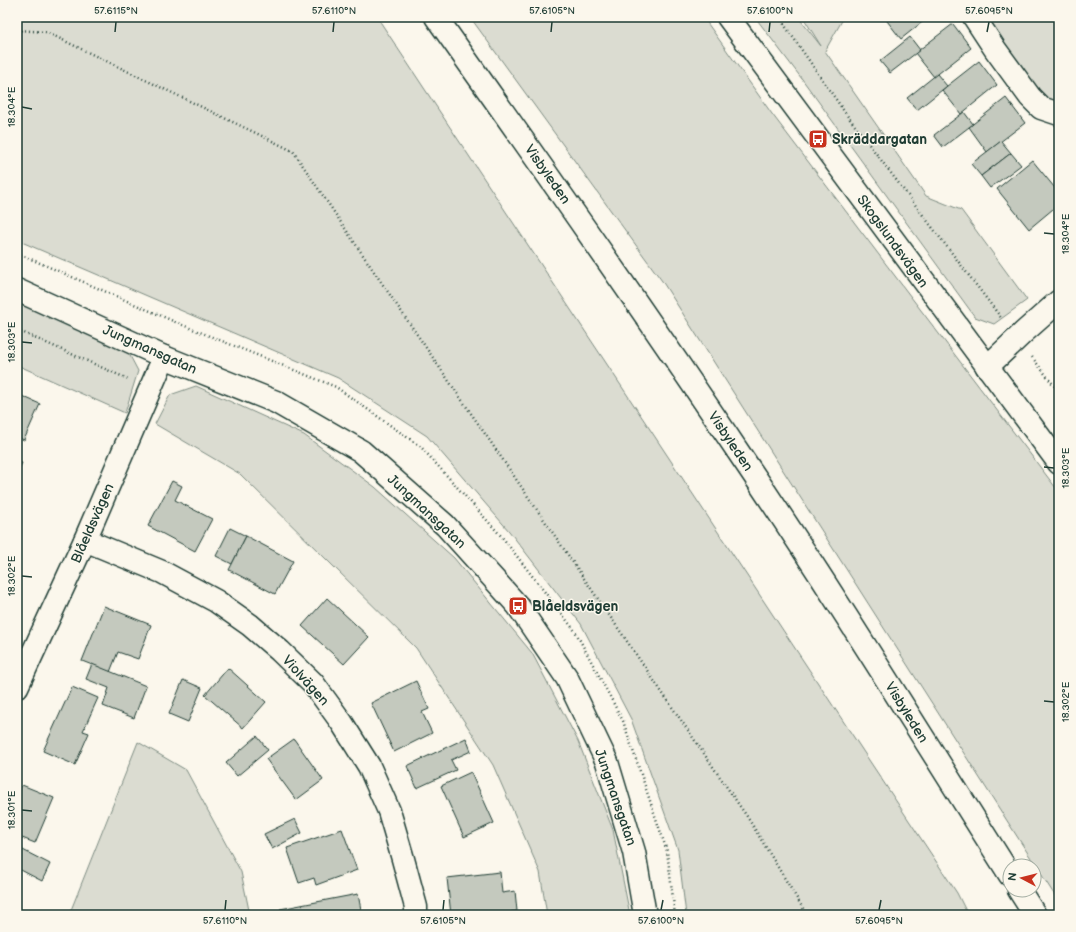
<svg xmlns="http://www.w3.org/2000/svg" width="1076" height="932" font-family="'Balsamiq Sans',sans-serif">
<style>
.green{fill:#dbdcd1;stroke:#7d8c82}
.building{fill:#c4c9be;stroke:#1f3d34}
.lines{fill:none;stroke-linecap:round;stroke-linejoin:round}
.minor-casing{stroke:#1f3d34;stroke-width:25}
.major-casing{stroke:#1f3d34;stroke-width:25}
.path{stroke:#1f3d34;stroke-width:2.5;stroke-dasharray:1 3;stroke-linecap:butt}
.minor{stroke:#fbf7ec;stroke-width:22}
.major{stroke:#fbf7ec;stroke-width:22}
.ticks{fill:none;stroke:#1f3d34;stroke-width:1.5}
.labels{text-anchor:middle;stroke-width:3;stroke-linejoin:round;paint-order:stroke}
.poi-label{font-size:14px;font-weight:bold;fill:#1f3d34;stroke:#fbf7ec;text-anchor:start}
.street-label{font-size:14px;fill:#1f3d34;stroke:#fbf7ec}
.neatline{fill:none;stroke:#1f3d34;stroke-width:1.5}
.ticks-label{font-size:10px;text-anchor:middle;fill:#1f3d34}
</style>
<rect width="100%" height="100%" fill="#fbf7ec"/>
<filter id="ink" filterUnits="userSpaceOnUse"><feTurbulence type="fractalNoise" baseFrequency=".025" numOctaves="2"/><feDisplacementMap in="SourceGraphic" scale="8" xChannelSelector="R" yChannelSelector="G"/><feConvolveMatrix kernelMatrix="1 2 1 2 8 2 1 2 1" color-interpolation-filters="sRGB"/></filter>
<g filter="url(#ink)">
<g class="green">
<path d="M17,17H377L957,893L968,915H686L678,850L631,719L581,624L509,531L427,436L338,378L17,240Z"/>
<path d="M470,17H703L772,114L1059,492V902L662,281Z"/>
<path d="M755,17H798L821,46L803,17H844L825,51L926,196L961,210L1027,300L994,324L975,317L802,79Z"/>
<path d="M983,17H1059V106L1050,103Z"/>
<path d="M17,301L128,352L138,371L125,413L17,365Z"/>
<path d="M196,386L304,435L375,487L454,558L532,653L578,741L613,830L630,915H547L540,872L493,765L416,648L240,474L155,424L170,395Z"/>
<path d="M138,742L186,770L241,872L250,915H69Z"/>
</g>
<g class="building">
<path d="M884,17H925L926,19L901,39Z"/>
<path d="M953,24L971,48L934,77L915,53Z"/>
<path d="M910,37L920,50L890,73L880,61Z"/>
<path d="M979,61L997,85L961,114L942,90Z"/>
<path d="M937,74L947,86L917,110L907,98Z"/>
<path d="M1006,98L1025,123L987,152L969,127Z"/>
<path d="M964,112L973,124L943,147L934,135Z"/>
<path d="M1001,141L1011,153L981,176L971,164Z"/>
<path d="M1011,153L1021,165L990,188L981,176Z"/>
<path d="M1032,160L1059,193V204L1029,229L997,189Z"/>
<path d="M17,394L40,404L24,440L17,437Z"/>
<path d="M17,461L22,463L17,473Z"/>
<path d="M172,481L182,486L175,500L212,519L195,551L148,526Z"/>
<path d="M230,528L246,536L232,564L216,556Z"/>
<path d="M246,536L293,561L275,594L229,570Z"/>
<path d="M327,598L369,637L344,664L302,626Z"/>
<path d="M104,606L151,625L138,659L118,652L110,672L82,661Z"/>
<path d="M92,664L146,686L134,718L103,706L109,688L86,679Z"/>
<path d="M228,668L266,702L243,728L205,695Z"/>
<path d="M183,680L202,688L188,722L169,714Z"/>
<path d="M416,681L429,709L422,712L432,733L394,752L371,703Z"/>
<path d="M72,687L98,698L83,731L89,733L75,765L43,751Z"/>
<path d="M257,736L268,750L237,776L226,763Z"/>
<path d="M466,738L471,751L451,760L456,770L417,788L407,766Z"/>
<path d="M294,739L323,780L296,800L266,759Z"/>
<path d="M471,772L494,823L464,837L441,786Z"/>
<path d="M22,785L54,798L35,843L17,836V796Z"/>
<path d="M295,819L302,833L272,849L264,834Z"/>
<path d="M342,829L357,870L316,885L314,878L299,883L287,848Z"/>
<path d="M17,847L50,864L42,881L17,868Z"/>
<path d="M500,872L502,893L515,891L517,911L511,912L512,915H451L447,878Z"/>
<path d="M358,894L362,915H282L280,909Z"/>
</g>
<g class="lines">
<g class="minor-casing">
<g id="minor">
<path d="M728,17L1059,463"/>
<path d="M974,17L995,49L1030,97L1041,108L1059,114"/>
<path d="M17,290L164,357L276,402L361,451L445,525L518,606L567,678L607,762L634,852L645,915"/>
<path d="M987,367L1024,332L1059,301"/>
<path d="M85,540L162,572L216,601L250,625L280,651L313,683L342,723L369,766L389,811L403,859L416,907V915"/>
<path d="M17,687L85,540L164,357"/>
</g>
</g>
<g class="major-casing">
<g id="major">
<path d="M436,17C539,162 642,308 741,456C834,593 921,735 1010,875"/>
<path d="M1019,890L1035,915"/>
</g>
</g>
<g class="path">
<path d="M779,17L846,114L1002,319"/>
<path d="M17,30L46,32L293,151L377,276L748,818L807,915"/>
<path d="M17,253L180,324L336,387L421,447L502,537L575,631L623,721L667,851L675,915"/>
<path d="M17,330L128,379"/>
<path d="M1032,357L1059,392"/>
</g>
<use href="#minor" class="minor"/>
<use href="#major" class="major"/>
</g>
</g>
<path class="ticks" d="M115,32L116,22M333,32L334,22M551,32L552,22M769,32L770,22M987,32L989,22M22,107L32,109M1044,233L1054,234M22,342L32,343M1044,467L1054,468M22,576L32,577M1044,701L1054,702M22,810L32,811M225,910L226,900M443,910L444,900M661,910L663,900M879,910L881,900"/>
<defs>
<g id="bus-square" transform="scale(1)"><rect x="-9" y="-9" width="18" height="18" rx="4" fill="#c8321e" stroke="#fbf7ec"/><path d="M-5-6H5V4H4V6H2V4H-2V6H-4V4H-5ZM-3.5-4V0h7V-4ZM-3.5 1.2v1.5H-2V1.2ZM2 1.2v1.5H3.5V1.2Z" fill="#fff"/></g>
</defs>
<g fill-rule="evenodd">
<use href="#bus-square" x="818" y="139"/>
<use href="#bus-square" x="518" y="606"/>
</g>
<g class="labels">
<g class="poi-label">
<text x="832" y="144">Skräddargatan</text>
<text x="532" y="611">Blåeldsvägen</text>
</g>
<g class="street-label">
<text transform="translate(548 174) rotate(55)" y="5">Visbyleden</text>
<text transform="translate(893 241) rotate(54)" y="5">Skogslundsvägen</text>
<text transform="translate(150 349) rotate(24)" y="5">Jungmansgatan</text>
<text transform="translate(731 441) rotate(56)" y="5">Visbyleden</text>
<text transform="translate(427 511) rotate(43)" y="5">Jungmansgatan</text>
<text transform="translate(92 523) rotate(-66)" y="5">Blåeldsvägen</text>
<text transform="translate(306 680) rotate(48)" y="5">Violvägen</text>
<text transform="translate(907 712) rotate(58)" y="5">Visbyleden</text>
<text transform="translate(616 797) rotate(71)" y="5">Jungmansgatan</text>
</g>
</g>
<rect width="1076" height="932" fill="none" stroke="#fbf7ec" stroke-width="44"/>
<g transform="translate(1022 878) rotate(277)"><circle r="19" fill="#fbf7ec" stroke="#a3ada2"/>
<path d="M0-3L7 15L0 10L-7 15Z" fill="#c8321e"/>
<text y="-6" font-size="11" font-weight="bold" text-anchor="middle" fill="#1f3d34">N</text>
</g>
<rect x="22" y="22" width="1032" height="888" class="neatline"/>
<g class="ticks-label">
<text x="116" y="14">57.6115°N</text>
<text x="334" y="14">57.6110°N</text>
<text x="552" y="14">57.6105°N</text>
<text x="770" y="14">57.6100°N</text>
<text x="989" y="14">57.6095°N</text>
<text transform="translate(11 107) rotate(-90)" y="4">18.304°E</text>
<text transform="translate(1065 234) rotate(-90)" y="4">18.304°E</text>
<text transform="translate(11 342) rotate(-90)" y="4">18.303°E</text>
<text transform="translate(1065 468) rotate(-90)" y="4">18.303°E</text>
<text transform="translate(11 576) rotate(-90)" y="4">18.302°E</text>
<text transform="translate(1065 702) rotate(-90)" y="4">18.302°E</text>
<text transform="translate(11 810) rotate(-90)" y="4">18.301°E</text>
<text x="225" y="924">57.6110°N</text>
<text x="443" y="924">57.6105°N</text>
<text x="661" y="924">57.6100°N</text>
<text x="879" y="924">57.6095°N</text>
</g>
</svg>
